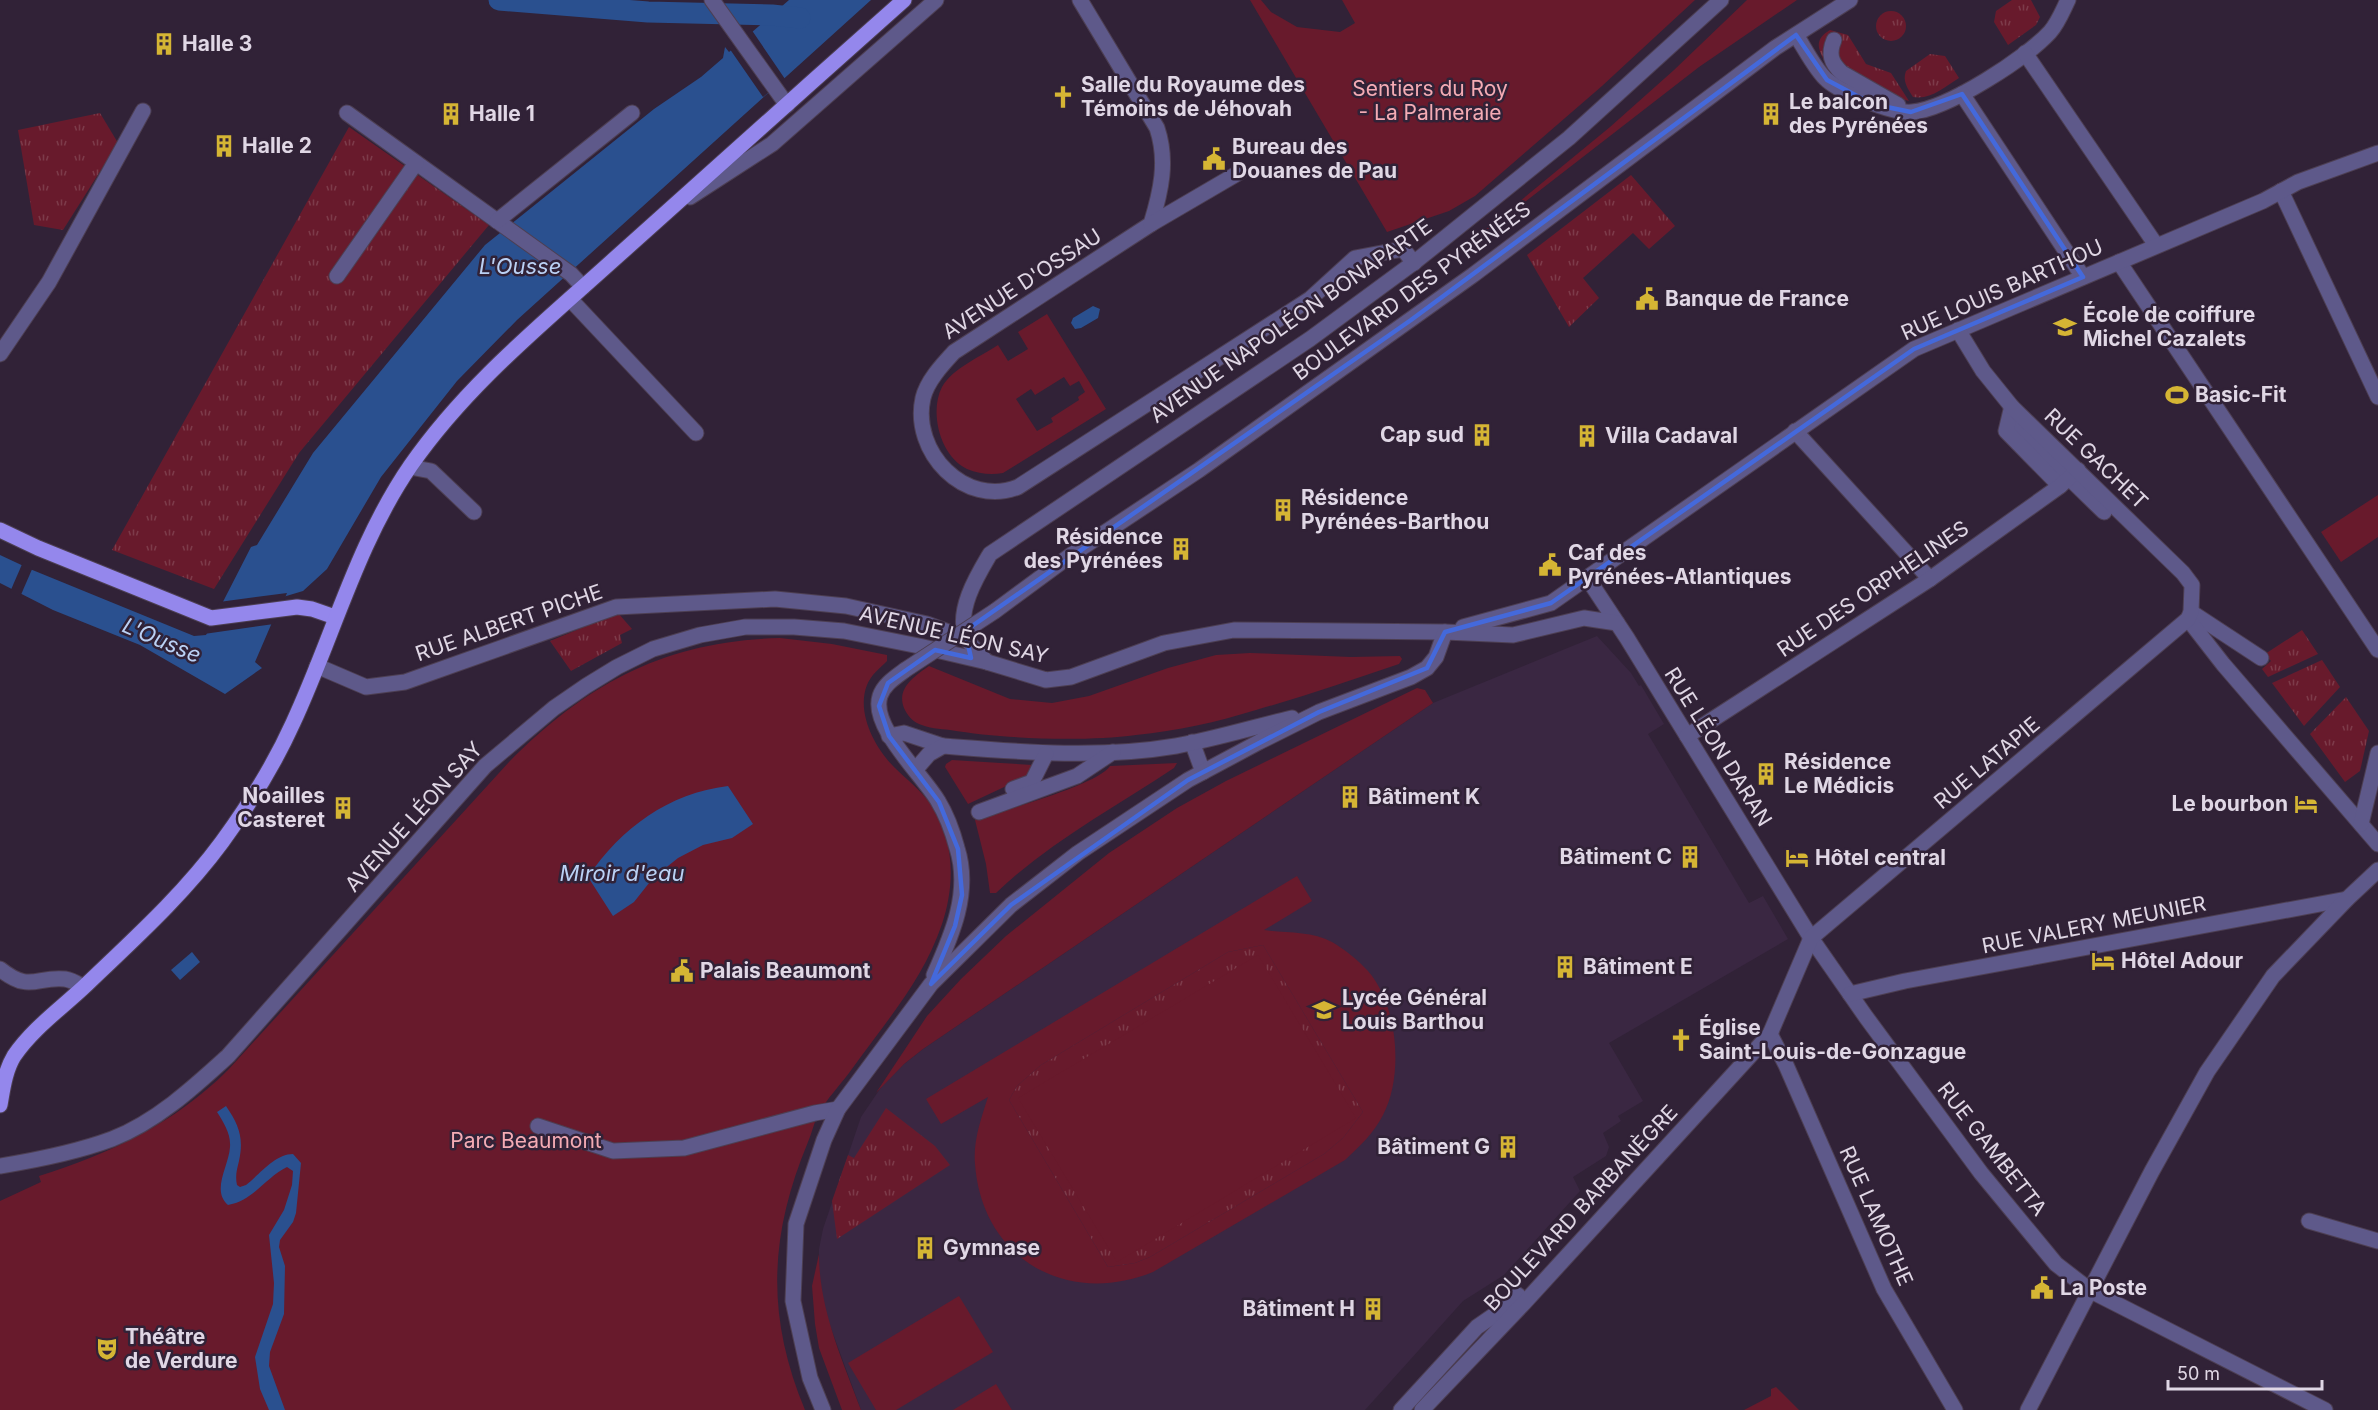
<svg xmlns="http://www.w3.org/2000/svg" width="2378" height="1410" font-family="Inter,sans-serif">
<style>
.built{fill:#3a2742}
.grass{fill:url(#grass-tufts)}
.green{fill:#681a2c;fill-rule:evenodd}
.water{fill:#2a508f}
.pier{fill:#312237}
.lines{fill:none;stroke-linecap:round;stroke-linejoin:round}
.canal{stroke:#2a508f;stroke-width:21}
.minor-casing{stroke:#4d3f53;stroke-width:17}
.major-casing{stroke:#4d3f53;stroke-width:17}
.minor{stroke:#5e598a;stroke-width:15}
.major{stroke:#9487ec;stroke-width:15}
.minor-bridge-casing{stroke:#4d3f53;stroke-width:17;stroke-linecap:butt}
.minor-bridge{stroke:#5e598a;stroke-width:15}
.marked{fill:none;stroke:#4469db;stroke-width:4.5;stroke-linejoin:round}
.labels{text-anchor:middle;stroke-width:5;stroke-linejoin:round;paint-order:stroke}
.poi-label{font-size:21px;font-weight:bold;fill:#e0d7e5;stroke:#312237;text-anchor:start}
.park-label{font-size:21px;fill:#f4abb4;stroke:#312237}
.street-label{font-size:21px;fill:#e0d7e5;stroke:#312237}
.water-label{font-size:22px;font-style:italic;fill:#bad1f5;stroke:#312237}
</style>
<defs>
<pattern id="grass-tufts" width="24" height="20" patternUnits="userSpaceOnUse" patternTransform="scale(1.5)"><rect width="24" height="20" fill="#681a2c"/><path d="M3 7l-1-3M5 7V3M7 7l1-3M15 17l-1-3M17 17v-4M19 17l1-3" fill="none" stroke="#7d3b4a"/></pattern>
</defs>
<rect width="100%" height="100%" fill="#312237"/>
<path class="built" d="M1597,636L1631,673L1639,686L1641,685L1664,724L1648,734L1749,903L1763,896L1788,939L1609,1043L1643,1101L1618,1116L1621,1121L1603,1133L1609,1147L1606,1156L1573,1177L1580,1191L1504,1275L1463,1301L1365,1410H861L825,1312L819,1274V1249L823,1229L861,1117L884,1083L904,1064L923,1049L1433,703Z"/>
<g class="grass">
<path d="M2012,0H2031L2040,17L2036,25L2008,45L1994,22L1996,11Z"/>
<circle cx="1891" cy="26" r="15"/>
<path d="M1830,30L1848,35L1866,64L1891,73L1909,101L1898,98L1841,65L1837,52L1841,43L1831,36L1824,52L1825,62C1817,47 1815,39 1830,30Z"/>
<path d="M1930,54L1945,56L1959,78C1944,87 1931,100 1913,97C1908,89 1902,81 1906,71Z"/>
<path d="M100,113L118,143L63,230L34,225L18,130Z"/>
<path d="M349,127L489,225L299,453L214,589L112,550Z"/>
<path d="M1631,175L1675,226L1649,249L1633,233L1583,278L1599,298L1569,327L1527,255Z"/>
<path d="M618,613L632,629L620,635L622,643L571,671L550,641Z"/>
<path d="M2302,630L2318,654L2268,677L2262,669L2271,661L2265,654Z"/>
<path d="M2322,660L2340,687L2304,726L2272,683Z"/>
<path d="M2346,697L2369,731L2360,771L2345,782L2310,734Z"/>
<path d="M1263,945L1363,1112L1343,1138L1324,1154L1150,1257L1135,1263L1108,1267L1009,1100L1017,1086L1041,1065L1228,952Z"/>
<path d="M886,1108L935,1146L950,1165L837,1239L832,1201L848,1155L854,1158Z"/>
</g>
<g class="green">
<path d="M1250,0H1261L1271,12L1297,27L1340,32L1355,23L1342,0H1695L1602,86L1475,196L1449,211L1387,232Z"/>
<path d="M1747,0H1797L1699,67L1530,198L1463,248L1610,127L1674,70Z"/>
<path d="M1047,314L1106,409L1003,473C991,475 979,474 967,469C940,456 929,412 942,387C953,368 980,357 998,345L1008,361L1028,349L1018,332ZM1064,377L1070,386L1079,381L1085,392L1078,397L1079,400L1051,418L1053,422L1037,431L1016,399L1031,389L1035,395Z"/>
<path d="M2378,495V537L2341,562L2321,532Z"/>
<path d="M780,638L832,644L887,655V661C879,669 871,675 867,685C856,713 875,748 894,767C907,780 922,791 932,806C955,842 955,885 942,924C923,981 883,1025 849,1073C839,1086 827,1099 819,1113C814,1122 812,1133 808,1142C769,1236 766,1316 805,1410H0V1201L41,1182L39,1176C110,1154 175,1123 228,1070L509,762C588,682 667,641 780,638Z"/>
<path d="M1250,653L1351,657L1400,656L1402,659L1399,664C1352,680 1305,696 1256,710C1217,722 1177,731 1136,735C1082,742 1004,739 950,730C940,729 928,728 919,724C912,721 907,715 904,708C896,688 915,676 929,666L1010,699L1052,703L1089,696L1168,668L1216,655Z"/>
<path d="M1417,688L1425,690L1433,703L923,1049L904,1064L876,1093L927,1016L961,979L1006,936L1109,853L1177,808L1226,781Z"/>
<path d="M952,760L1033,765L1030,775L968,804L945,767L946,764Z"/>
<path d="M1177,763L1174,768C1114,808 1048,843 996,893H990L986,864L975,820C1001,811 1098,785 1110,766Z"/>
<path d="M1297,876L1312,901L1264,930C1286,933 1312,931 1332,942C1344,949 1358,960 1368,971C1398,1005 1404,1075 1383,1115C1374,1133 1359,1147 1345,1160L1153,1272C1067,1307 982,1259 975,1164C973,1141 981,1119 988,1097L941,1124L926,1099ZM1263,945L1363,1112L1343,1138L1324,1154L1150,1257L1135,1263L1108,1267L1009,1100L1017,1086L1041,1065L1228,952Z"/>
<path d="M1258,955L1356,1118L1117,1262L1018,1098Z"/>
<path d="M819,1254C819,1309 842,1359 861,1410H842L819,1348L815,1324L812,1286Z"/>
<path d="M959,1296L993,1352L896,1410H876L848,1363Z"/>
<path d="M996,1384L1012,1410H953Z"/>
<path d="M1776,1387L1799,1410H1744L1771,1396V1389Z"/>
</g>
<g class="water">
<path d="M789,0H871L517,320L457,381L381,477L327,569L303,591L283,597L255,662L262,668L225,694L140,645L53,610L0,583V555L30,569L194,636L206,635L251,547L257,545L313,453L485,245L654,109L701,77L723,58L725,47L729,52Z"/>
<path d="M1093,306L1100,309L1098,318L1081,328L1075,329L1071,323L1073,318Z"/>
<path d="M728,786L753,824L732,838L703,845L678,858L653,878L634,902L613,916L588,877C621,828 669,793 728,786Z"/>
<path d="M192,952L200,962L180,980L171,970Z"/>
<path d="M226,1106C239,1125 244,1138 239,1161C237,1169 235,1176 237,1185L240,1187L246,1185C260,1174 275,1154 293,1154L301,1163L296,1213L293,1222L280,1240L279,1247L285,1266L284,1314L270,1352L269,1366L285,1410H269L260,1389L255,1357L273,1304L274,1283L269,1235L284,1210L292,1185L293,1171L287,1167C266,1177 253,1201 228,1205C211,1190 229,1166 230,1147C231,1134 224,1123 217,1112Z"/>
</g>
<g class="pier">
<path d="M751,29L785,79L763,97L727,45L730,48Z"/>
<path d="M23,562L33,567L20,597L10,592Z"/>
<path d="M287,593L274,624L204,634L219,602Z"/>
</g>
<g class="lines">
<path class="canal" d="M499,0L648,12L772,15L800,18"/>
<g class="minor-casing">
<g id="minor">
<path d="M712,0L787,105"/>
<path d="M1080,0L1157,128C1168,161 1161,191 1151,224L954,352C942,365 927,381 923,398C911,452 965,508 1018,487L1310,299L1355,258L1403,249L1414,263"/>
<path d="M1796,35C1804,47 1816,71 1827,80C1842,93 1893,114 1912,112C1948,109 2026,58 2050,32C2058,23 2063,10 2068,0"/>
<path d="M1834,40C1828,54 1831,63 1842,73L1898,105"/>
<path d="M2025,53L2156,245"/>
<path d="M1962,94L2083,277"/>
<path d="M347,113L571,274L583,287"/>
<path d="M2281,191L2378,397"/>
<path d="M690,197L772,144L936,0"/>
<path d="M497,221L632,113"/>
<path d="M1151,224L1240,172"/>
<path d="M2119,262L2378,650"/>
<path d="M337,276L416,163"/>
<path d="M570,299L696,433"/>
<path d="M0,354L49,282L143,111"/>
<path d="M2012,407L2017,427L2104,512"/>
<path d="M2011,410L2006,431L2060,486"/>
<path d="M1795,431L1930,579"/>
<path d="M410,467L431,471L474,512"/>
<path d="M1588,579L1627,638L1811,938L1866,1017L1981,1173L2056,1264L2091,1291L2325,1410"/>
<path d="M995,611L1071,555L1199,470L1473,275L1775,48L1850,0"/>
<path d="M2191,612L2261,658"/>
<path d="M2188,619L2223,664L2378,844"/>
<path d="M1463,627L1551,603L1914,349L2263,201L2298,182L2378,153"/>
<path d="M987,662C981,655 970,646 966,637C956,610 977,576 990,554L1310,339L1416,261L1569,138L1721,0"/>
<path d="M317,666L366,687L405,682L616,607L775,599L846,606L927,624L967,639"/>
<path d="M905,670C896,677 884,684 880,696C870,727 923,775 938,801C946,814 953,833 957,848C971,892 952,935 934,975"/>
<path d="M889,736L904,733L943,746"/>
<path d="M1687,736L1930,579L2060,486L2078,470"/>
<path d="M1192,742L1203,772"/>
<path d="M916,769L929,754L943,746C1020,752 1099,759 1176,746C1215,739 1254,727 1292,718"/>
<path d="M1013,789L1032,782L1046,754"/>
<path d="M979,812L1077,776L1113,752"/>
<path d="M2361,824L2378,753"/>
<path d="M0,969C30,993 36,976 65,979C72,980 78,984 83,987"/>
<path d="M1850,994L1905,981L2347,899"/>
<path d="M1770,1034L1786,1065L1884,1289L1955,1410"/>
<path d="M538,1126L613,1151L684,1148L815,1113L838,1109"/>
<path d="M0,1166C37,1160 77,1152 112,1139C156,1122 194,1087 228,1056L485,766L554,708L586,686L617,667L653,649L700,635L745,627H794L844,631L919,646L987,662L1046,680L1071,677L1164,643L1234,630L1445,632L1513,635L1584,618L1617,623"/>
<path d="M2309,1221L2378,1241"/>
<path d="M823,1410L810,1378L793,1301L796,1224L824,1140L838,1109L931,984L1011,905L1078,853L1188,780L1259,742L1319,712L1411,677L1427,668L1436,657L1445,632"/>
<path d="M1401,1410L1477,1327L1503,1309L1518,1295"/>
<path d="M1422,1410L1524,1303L1770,1034L1811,938L2188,619L2191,612L2192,585L2183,573L2012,407L1983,371L1958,330"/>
<path d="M2028,1410L2152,1171L2207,1072L2273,976L2347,899L2378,870"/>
</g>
</g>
<g class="major-casing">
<g id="major">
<path d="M0,530L38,548L211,618L297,607L312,609L335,617"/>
<path d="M0,1105C3,1088 5,1071 14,1056C33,1028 62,1008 87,984C134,939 183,895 222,842C249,805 274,765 293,723C333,637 357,543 411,465C466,386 540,326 611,262C708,175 806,87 904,0"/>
</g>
</g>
<use href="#minor" class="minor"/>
<use href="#major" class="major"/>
<g class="minor-bridge-casing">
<path id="minor-bridge" d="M905,670L995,611"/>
</g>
<use href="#minor-bridge" class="minor-bridge"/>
</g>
<path class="marked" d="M1796,35L1827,80L1872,104L1911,112L1962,94L2083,277L1914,349L1551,603L1445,632L1427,668L1319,712L1188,780L1011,905L931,984L955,926L962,895L958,849L939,802L889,736L879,706L888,683L935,650L971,658L965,631L1411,320Z"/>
<defs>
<g id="building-bare" transform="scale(1.8)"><path d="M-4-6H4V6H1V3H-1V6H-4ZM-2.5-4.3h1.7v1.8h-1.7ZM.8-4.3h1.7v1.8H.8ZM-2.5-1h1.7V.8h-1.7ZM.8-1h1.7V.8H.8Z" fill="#d5b534" stroke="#312237" stroke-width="2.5" paint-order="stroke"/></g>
<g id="church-bare" transform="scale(1.8)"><path d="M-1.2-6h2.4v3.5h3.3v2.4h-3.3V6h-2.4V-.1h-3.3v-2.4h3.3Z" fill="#d5b534" stroke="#312237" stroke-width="2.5" paint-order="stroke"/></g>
<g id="civic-bare" transform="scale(1.8)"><path d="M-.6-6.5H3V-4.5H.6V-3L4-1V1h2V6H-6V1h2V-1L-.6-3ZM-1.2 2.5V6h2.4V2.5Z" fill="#d5b534" stroke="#312237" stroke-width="2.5" paint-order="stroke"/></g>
<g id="school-bare" transform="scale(1.8)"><path d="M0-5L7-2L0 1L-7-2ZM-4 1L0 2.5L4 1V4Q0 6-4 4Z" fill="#d5b534" stroke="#312237" stroke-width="2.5" paint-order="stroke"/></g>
<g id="stadium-bare" transform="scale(1.8)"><path d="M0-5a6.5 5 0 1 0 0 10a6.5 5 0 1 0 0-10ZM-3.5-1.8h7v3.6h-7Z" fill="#d5b534" stroke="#312237" stroke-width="2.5" paint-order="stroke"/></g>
<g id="hotel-bare" transform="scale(1.8)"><path d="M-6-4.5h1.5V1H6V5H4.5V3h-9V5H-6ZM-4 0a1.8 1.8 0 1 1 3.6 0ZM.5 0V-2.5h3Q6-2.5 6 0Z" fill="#d5b534" stroke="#312237" stroke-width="2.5" paint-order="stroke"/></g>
<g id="theatre-bare" transform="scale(1.8)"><path d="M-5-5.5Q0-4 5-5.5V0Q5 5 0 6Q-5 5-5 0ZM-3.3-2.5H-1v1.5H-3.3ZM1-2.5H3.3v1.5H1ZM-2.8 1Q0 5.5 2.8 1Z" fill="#d5b534" stroke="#312237" stroke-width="2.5" paint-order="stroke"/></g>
</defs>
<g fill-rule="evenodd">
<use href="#building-bare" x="164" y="44"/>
<use href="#church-bare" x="1063" y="97"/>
<use href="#building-bare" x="451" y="114"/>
<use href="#building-bare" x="1771" y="114"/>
<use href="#building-bare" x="224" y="146"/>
<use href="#civic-bare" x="1214" y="159"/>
<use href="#civic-bare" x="1647" y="299"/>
<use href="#school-bare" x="2065" y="327"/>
<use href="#stadium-bare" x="2177" y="395"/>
<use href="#building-bare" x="1482" y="435"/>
<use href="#building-bare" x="1587" y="436"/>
<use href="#building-bare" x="1283" y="510"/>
<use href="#building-bare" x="1181" y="549"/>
<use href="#civic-bare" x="1550" y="565"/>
<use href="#building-bare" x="1766" y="774"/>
<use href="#building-bare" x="1350" y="797"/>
<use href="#hotel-bare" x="2306" y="804"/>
<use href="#building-bare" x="343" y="808"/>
<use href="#building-bare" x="1690" y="857"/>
<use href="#hotel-bare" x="1797" y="858"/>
<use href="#hotel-bare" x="2103" y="961"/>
<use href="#building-bare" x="1565" y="967"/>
<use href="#civic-bare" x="682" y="971"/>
<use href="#school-bare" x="1324" y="1010"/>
<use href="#church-bare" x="1681" y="1040"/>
<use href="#building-bare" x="1508" y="1147"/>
<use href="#building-bare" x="925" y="1248"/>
<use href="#civic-bare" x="2042" y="1288"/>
<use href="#building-bare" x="1373" y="1309"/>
<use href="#theatre-bare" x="107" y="1349"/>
</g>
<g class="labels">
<g class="poi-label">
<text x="182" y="51">Halle 3</text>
<text x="1081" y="92">Salle du Royaume des<tspan x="1081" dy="24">Témoins de Jéhovah</tspan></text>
<text x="1789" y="109">Le balcon<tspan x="1789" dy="24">des Pyrénées</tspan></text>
<text x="469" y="121">Halle 1</text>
<text x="242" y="153">Halle 2</text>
<text x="1232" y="154">Bureau des<tspan x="1232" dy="24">Douanes de Pau</tspan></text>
<text x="1665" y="306">Banque de France</text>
<text x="2083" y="322">École de coiffure<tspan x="2083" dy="24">Michel Cazalets</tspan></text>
<text x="2195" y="402">Basic-Fit</text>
<text x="1464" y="442" text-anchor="end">Cap sud</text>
<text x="1605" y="443">Villa Cadaval</text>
<text x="1301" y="505">Résidence<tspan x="1301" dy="24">Pyrénées-Barthou</tspan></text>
<text x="1163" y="544" text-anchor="end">Résidence<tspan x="1163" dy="24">des Pyrénées</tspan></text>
<text x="1568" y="560">Caf des<tspan x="1568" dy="24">Pyrénées-Atlantiques</tspan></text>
<text x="1784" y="769">Résidence<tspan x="1784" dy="24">Le Médicis</tspan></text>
<text x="325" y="803" text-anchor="end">Noailles<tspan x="325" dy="24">Casteret</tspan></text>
<text x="1368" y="804">Bâtiment K</text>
<text x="2288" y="811" text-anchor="end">Le bourbon</text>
<text x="1672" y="864" text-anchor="end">Bâtiment C</text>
<text x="1815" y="865">Hôtel central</text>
<text x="2121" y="968">Hôtel Adour</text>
<text x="1583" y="974">Bâtiment E</text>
<text x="700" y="978">Palais Beaumont</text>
<text x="1342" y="1005">Lycée Général<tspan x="1342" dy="24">Louis Barthou</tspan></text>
<text x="1699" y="1035">Église<tspan x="1699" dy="24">Saint-Louis-de-Gonzague</tspan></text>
<text x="1490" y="1154" text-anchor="end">Bâtiment G</text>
<text x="943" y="1255">Gymnase</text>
<text x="2060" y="1295">La Poste</text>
<text x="1355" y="1316" text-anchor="end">Bâtiment H</text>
<text x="125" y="1344">Théâtre<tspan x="125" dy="24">de Verdure</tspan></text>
</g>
<g class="park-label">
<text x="1430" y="96">Sentiers du Roy<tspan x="1430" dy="24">- La Palmeraie</tspan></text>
<text x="526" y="1148">Parc Beaumont</text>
</g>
<g class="street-label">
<text transform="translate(1022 284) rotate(-33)" y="7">AVENUE D'OSSAU</text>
<text transform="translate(2002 290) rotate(-24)" y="7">RUE LOUIS BARTHOU</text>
<text transform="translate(1412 291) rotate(-36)" y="7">BOULEVARD DES PYRÉNÉES</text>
<text transform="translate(1291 321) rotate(-35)" y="7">AVENUE NAPOLÉON BONAPARTE</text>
<text transform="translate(2096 459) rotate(44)" y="7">RUE GACHET</text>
<text transform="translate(1873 589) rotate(-34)" y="7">RUE DES ORPHELINES</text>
<text transform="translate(509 623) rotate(-19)" y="7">RUE ALBERT PICHE</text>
<text transform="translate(954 635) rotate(13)" y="7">AVENUE LÉON SAY</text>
<text transform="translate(1718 747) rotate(58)" y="7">RUE LÉON DARAN</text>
<text transform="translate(1987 763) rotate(-40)" y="7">RUE LATAPIE</text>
<text transform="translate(414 817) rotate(-48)" y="7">AVENUE LÉON SAY</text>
<text transform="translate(2094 925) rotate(-11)" y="7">RUE VALERY MEUNIER</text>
<text transform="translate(1992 1149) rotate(52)" y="7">RUE GAMBETTA</text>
<text transform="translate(1581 1208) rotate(-47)" y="7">BOULEVARD BARBANÈGRE</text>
<text transform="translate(1876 1216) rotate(66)" y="7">RUE LAMOTHE</text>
</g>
<g class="water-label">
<text x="520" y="274">L'Ousse</text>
<text transform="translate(162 640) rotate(23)" y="8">L'Ousse</text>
<text x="622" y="881">Miroir d'eau</text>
</g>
</g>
<path d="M2168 1380v9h154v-9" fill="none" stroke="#e0d7e5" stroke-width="3"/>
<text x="2177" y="1380" font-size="18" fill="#e0d7e5" stroke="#312237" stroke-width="4.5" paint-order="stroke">50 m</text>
</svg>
